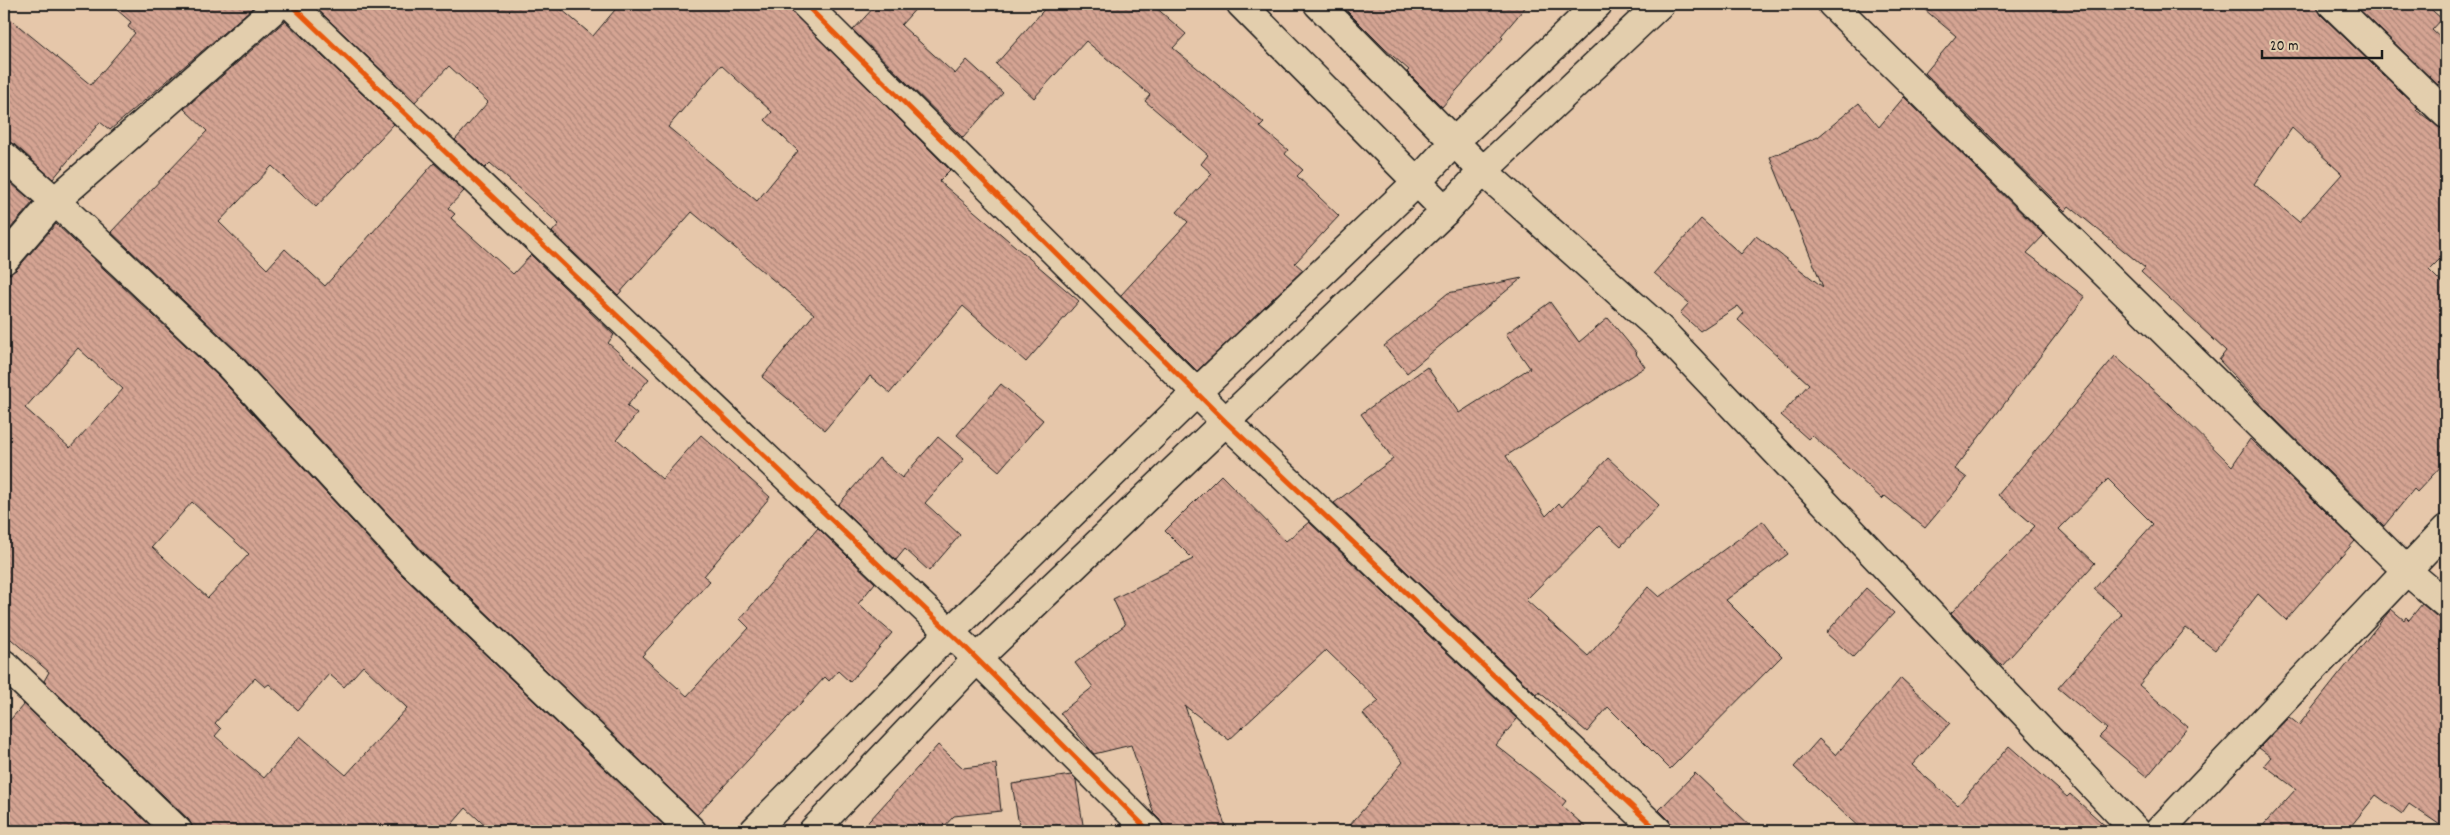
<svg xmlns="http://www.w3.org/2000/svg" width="2450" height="835" font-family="Dekko,sans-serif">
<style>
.building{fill:url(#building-back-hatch);stroke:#1c1c1c;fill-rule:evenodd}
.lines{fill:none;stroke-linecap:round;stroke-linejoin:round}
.street-casing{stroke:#1c1c1c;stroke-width:31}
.secondary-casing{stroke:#1c1c1c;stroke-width:31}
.street{stroke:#e3cead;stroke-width:28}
.secondary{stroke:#e3cead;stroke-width:28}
.cycleway-casing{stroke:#e3cead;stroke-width:8}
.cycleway{stroke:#e8590c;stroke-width:5}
</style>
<defs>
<pattern id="building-back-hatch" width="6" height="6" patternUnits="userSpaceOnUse" patternTransform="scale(1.25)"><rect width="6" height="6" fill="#d5a493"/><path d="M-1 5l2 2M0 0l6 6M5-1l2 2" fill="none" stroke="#ac8577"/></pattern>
</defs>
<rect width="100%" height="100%" fill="#e6c7aa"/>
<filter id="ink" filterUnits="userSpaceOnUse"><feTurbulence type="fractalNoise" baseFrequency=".02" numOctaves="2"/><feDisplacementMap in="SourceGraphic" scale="10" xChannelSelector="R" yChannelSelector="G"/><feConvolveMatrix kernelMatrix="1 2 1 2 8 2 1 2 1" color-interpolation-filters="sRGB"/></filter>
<g filter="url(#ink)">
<g class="building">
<path d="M110,4H257L110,130L100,122L53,179L14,144L4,141V14L91,85L135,33L128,27L131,22Z"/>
<path d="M312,4H555L593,36L620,4H785L950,170L939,181L1079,301L1026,362L963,306L890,393L870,376L825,430L762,377L814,314L692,212L618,295L552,232L559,224L490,163L485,168L455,140L488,102L449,66L415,102ZM721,65L772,112L765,120L798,151L757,201L668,127Z"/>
<path d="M877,4H920L901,25L955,74L967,60L1003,93L963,138L853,30Z"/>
<path d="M1049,4H1152L1186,34L1173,48L1264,123L1260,127L1288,150L1285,154L1303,170L1297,176L1339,216L1295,263L1303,270L1197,371L1121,295L1188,222L1177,212L1212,174L1201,164L1208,155L1145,101L1150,95L1086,41L1034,98L996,64Z"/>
<path d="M1340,4H1528L1501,36L1503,38L1442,107L1407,72L1409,70L1386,50Z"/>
<path d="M1918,4H2317L2321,15L2418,108L2416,110L2446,132V253L2429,270L2446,287V461L2417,492L2414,489L2384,526L2268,412L2219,360L2226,351L2141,272L2145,268L2069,206L2065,211L1925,73L1956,36ZM2292,128L2342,174L2299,222L2254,184Z"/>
<path d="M2354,4H2425L2442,19L2432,30L2446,43V76L2438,85Z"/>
<path d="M285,21L394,124L316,207L272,166L219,222L267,269L285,249L325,286L434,163L464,191L448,208L455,214L451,218L513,274L531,255L614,335L608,343L649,379L627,406L637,414L617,439L662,479L701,435L770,497L704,576L710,581L642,656L687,696L749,628L740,619L818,528L875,583L858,604L892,633L850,682L838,671L829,681L825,677L697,815L424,553L239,353L111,232L207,131L184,109Z"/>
<path d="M1904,97L2044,235L2027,253L2085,297L1955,469L1967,478L1925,528L1885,496L1882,499L1812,435L1808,439L1781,415L1809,384L1738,320L1744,313L1738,306L1700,331L1680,313L1689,303L1654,273L1701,219L1741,254L1756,236L1823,287L1770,157L1818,137L1859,103L1879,127Z"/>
<path d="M4,177L33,202L4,236Z"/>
<path d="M56,224L217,375L402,575L670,831H491L466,808L446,831H193L189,820L44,681L49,672L4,633V275L16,270ZM78,348L123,389L70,448L25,408ZM192,502L249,554L208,598L152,547ZM363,666L407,708L346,775L300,736L264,778L215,736L221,729L215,723L255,678L265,687L269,684L298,710L329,674L344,687Z"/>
<path d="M1522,278L1407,373L1384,346L1448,293Z"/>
<path d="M1550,302L1579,342L1608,318L1637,353L1636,354L1645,367L1506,456L1546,516L1559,503L1562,507L1608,458L1659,505L1621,546L1599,526L1526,600L1588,656L1648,587L1659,597L1763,521L1788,554L1726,600L1782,656L1670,769L1608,707L1587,732L1539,692L1537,695L1334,503L1393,459L1361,414L1427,367L1459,413L1530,368L1506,334Z"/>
<path d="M2115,356L2169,404L2232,466L2250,439L2355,541L2286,620L2258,594L2215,650L2186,628L2139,685L2188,727L2147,777L2099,737L2107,729L2058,688L2122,614L2094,589L2153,524L2108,479L2059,529L2095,563L2002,666L1951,613L2035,526L1998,495Z"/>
<path d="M1001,384L1043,420L999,471L957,435Z"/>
<path d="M938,437L964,459L925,503L960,535L929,571L905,549L896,560L838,505L879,458L902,478Z"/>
<path d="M1221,475L1286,541L1309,522L1517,719L1496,745L1566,801L1562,806L1590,831H1345L1403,762L1363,714L1379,701L1326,650L1229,740L1185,706L1227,831H1164L1160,820L1154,814L1131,745L1094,754L1060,713L1093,687L1075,663L1125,625L1113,599L1193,559L1165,531Z"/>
<path d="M1866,588L1894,613L1853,657L1826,633Z"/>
<path d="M2422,604L2436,616L2446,619V829L2409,804L2402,814L2376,795L2347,831H2258L2296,789L2264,765L2271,757L2259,748L2289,717L2299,725L2391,609L2404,620L2406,617L2409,620Z"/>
<path d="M1901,678L1950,723L1912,765L1958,805L2009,746L2067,797L2070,794L2111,831H1863L1794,767L1819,739L1836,755Z"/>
<path d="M24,704L156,831H4V727Z"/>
<path d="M938,745L963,768L996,764L1001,811L954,816L940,831H860Z"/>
<path d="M1695,773L1756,831H1673L1669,820L1659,810Z"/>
<path d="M1071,775L1076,780L1084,831H1020L1012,784Z"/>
</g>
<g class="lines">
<g class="street-casing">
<g id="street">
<path d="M290,4L964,646L1149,831"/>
<path d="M805,4L1226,422L1658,831"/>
<path d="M2332,4L2446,114"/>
<path d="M4,156L55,201L228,364L413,564L692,831"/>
<path d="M1483,171L1660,329L2136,831"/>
<path d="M4,260L55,201L280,4"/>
<path d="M4,664L178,831"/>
<path d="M2159,831L2446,529"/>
</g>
</g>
<g class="secondary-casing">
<g id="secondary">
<path d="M1241,4L1446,211"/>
<path d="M1318,4L1483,171"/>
<path d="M1832,4L2407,571L2446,604"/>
<path d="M754,831L949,633L1197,392L1417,182L1454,142L1598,4"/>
<path d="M813,831L977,659L1446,211L1483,171L1660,4"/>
</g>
</g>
<use href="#street" class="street"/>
<use href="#secondary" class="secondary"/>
<g class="cycleway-casing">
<g id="cycleway">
<path d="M290,4L964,646L1149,831"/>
<path d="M805,4L1226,422L1658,831"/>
</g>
</g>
<use href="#cycleway" class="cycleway"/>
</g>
</g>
<rect width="2450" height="835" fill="none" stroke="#e3cead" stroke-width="20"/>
<rect x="10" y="10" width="2430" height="815" fill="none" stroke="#1c1c1c" stroke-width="2" filter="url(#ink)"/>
<path d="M2262 50v8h120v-8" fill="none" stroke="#1c1c1c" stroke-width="2.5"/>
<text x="2270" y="50" font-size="15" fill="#1c1c1c" stroke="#e3cead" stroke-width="4" paint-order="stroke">20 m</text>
</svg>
